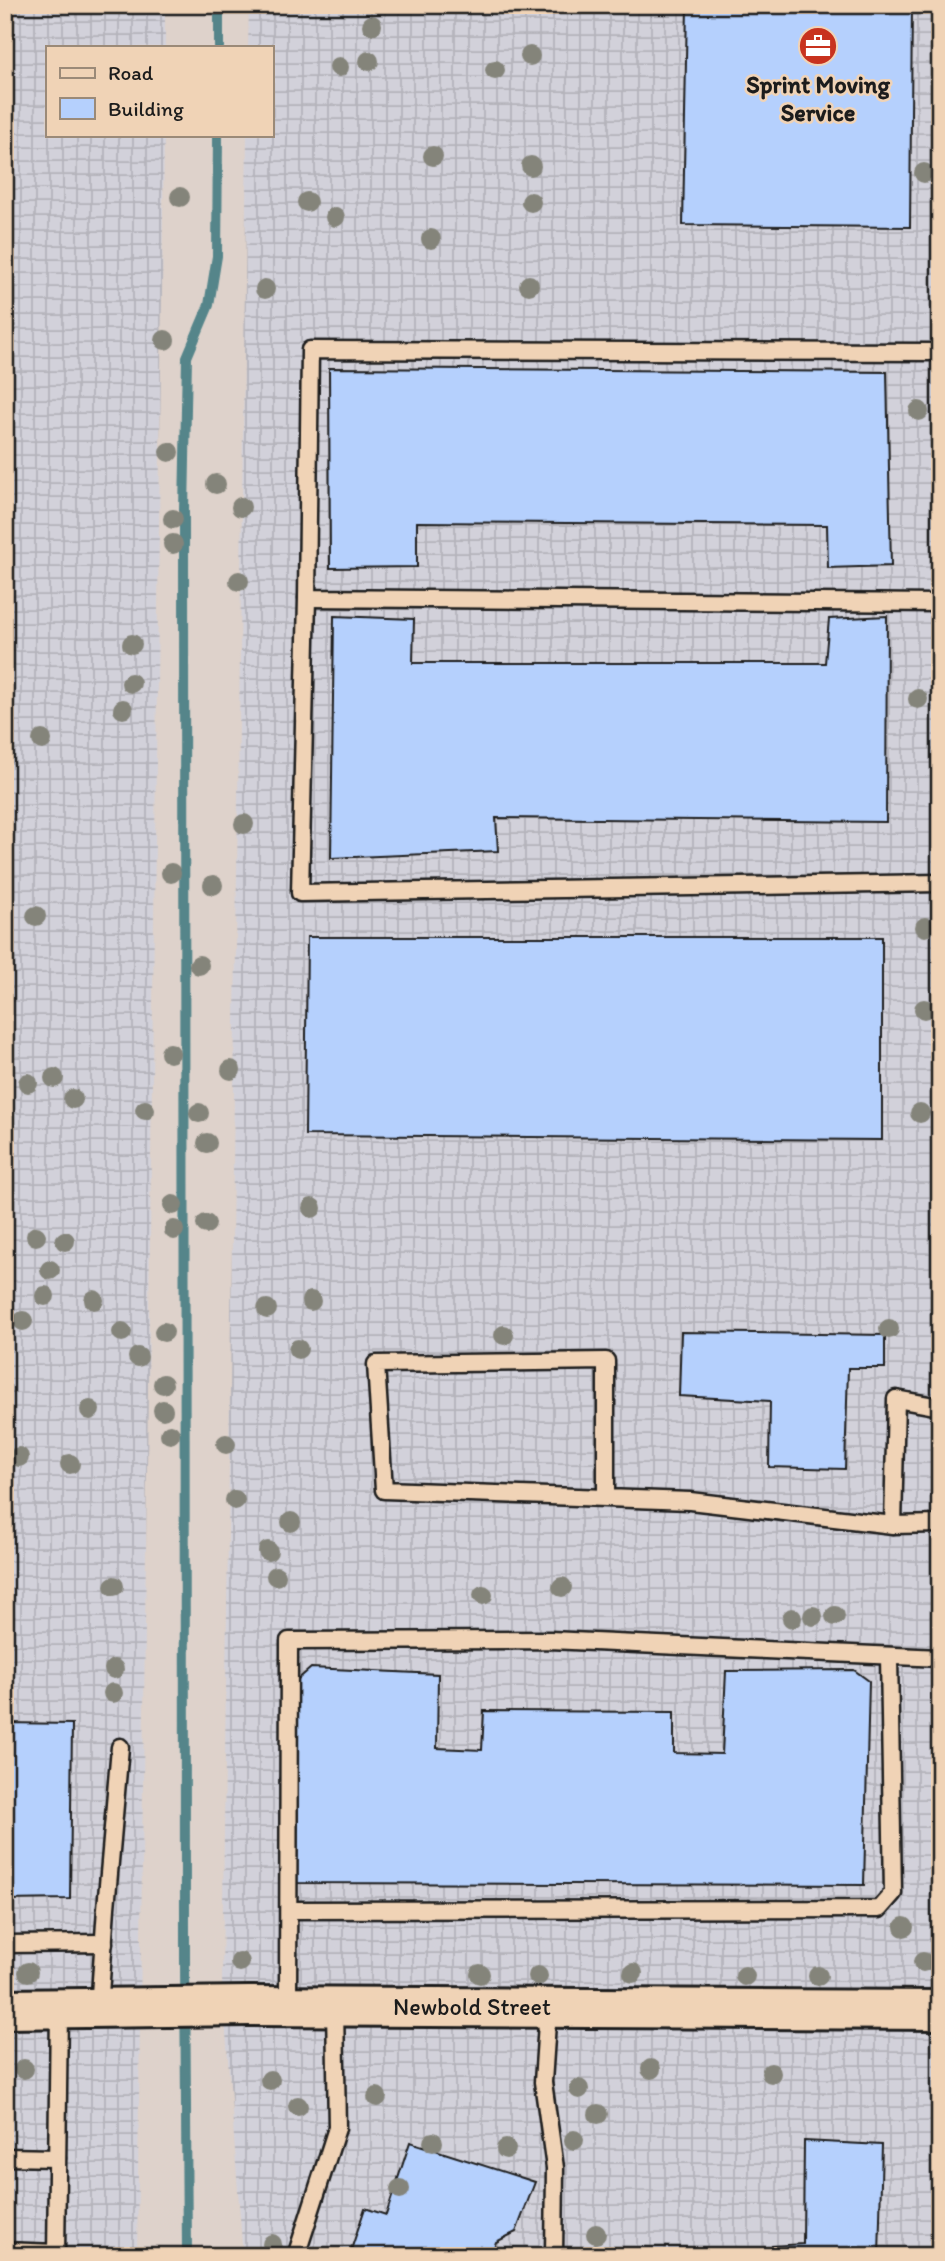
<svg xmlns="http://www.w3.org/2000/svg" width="945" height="2261" font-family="Itim,sans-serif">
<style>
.industrial{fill:url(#industrial-grid)}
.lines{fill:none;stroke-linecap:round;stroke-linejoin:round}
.stream{stroke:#54858a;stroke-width:10}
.building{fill:#b5d0fd;stroke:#1c1c1c;stroke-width:2}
.lane-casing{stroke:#1c1c1c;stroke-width:21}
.secondary-casing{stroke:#1c1c1c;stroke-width:44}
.lane{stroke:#f0d3b6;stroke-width:16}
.secondary{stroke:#f0d3b6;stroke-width:38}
.tree{fill:#84847a}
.labels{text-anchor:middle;stroke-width:5;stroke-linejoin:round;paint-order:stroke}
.poi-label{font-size:24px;font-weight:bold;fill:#1c1c1c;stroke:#f0d3b6}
.street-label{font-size:24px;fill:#1c1c1c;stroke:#f0d3b6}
</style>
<defs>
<pattern id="industrial-grid" width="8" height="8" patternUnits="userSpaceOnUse" patternTransform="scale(1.75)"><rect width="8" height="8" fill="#d2d1da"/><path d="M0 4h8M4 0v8" fill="none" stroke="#b4b3ba"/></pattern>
</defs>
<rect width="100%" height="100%" fill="#ded2cb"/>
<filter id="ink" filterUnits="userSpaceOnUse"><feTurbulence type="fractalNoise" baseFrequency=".0143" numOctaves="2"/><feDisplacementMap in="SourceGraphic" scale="14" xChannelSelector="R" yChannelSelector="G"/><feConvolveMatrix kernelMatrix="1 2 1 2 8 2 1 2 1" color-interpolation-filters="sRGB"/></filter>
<g filter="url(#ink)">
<g class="industrial">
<path d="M5,5H165V47H47V135H164L137,2256H5Z"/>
<path d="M249,5H940V2256H243L222,1980L247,135H271V47H248Z"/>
</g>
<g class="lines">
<g class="stream">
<path d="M219,47V5"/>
<path d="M187,2256L185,1959L184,511L187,357L209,305L217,256L218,135"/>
</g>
</g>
<g class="building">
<path d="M687,5H912L910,227L683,225Z"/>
<path d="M329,368L887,372L891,566L828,568L827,525L417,522V567L330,568Z"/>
<path d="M334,616L414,619L413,663H825L829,619L887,616L886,822L496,818L498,851L331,858Z"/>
<path d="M307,937H882V1140L305,1135Z"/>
<path d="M681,1332L885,1335V1368H848L845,1469L769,1467L770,1401L679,1396Z"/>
<path d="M311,1668L438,1674L437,1748L482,1750L484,1711L674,1712V1753L722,1754L726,1671L854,1670L869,1681L864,1885L295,1883L296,1681Z"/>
<path d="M5,1723L72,1724L70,1899L5,1900Z"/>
<path d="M804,2141L882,2145L879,2256H772V2246L803,2244Z"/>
<path d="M410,2142L535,2182L516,2232L496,2242L491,2256H349L365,2208L386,2215Z"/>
</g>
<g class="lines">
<g class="lane-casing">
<g id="lane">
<path d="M940,352L310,350L307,598L940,603"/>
<path d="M307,598L300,893L940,883"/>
<path d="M940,1407L896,1399L893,1525L940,1524"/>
<path d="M606,1498V1361L376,1364L384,1490L690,1501L893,1525"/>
<path d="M289,1910L879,1909L893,1893L889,1656"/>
<path d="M5,1944L104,1943"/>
<path d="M288,2006L289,1641L550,1640L940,1658"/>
<path d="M548,2008L543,2082L555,2168L554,2256"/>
<path d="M99,2009L106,1908L120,1747"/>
<path d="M5,2157L57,2158"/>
<path d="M5,2251L56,2253"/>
<path d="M56,2256L59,2009"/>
<path d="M298,2256V2250L337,2128L335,2007"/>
</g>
</g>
<g class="secondary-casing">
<path id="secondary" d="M5,2009L249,2006L940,2010"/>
</g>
<use href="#lane" class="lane"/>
<use href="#secondary" class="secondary"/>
</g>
<g class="tree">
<circle cx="372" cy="25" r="10"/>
<circle cx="530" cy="56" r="10"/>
<circle cx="369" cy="61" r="10"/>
<circle cx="339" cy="67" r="10"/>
<circle cx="495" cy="70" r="10"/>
<circle cx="433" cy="156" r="10"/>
<circle cx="531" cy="166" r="10"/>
<circle cx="924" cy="173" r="10"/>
<circle cx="180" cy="197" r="10"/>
<circle cx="307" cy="202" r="10"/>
<circle cx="531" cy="202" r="10"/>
<circle cx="335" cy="217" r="10"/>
<circle cx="431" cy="239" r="10"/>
<circle cx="529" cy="285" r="10"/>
<circle cx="265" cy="289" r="10"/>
<circle cx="165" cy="340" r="10"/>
<circle cx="919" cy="411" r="10"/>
<circle cx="169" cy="452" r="10"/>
<circle cx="216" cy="484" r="10"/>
<circle cx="241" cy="507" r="10"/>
<circle cx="173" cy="519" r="10"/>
<circle cx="173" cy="544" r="10"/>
<circle cx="239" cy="581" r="10"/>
<circle cx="132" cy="644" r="10"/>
<circle cx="131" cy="683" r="10"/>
<circle cx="918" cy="699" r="10"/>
<circle cx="123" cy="709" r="10"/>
<circle cx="42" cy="740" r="10"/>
<circle cx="244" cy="824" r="10"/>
<circle cx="171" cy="873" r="10"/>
<circle cx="213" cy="885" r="10"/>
<circle cx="36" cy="916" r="10"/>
<circle cx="925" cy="927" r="10"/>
<circle cx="199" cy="965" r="10"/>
<circle cx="924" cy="1009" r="10"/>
<circle cx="170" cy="1053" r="10"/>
<circle cx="231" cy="1070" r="10"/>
<circle cx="54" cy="1078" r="10"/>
<circle cx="28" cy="1083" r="10"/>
<circle cx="73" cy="1099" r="10"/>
<circle cx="145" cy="1110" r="10"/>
<circle cx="199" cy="1113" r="10"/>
<circle cx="920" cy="1113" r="10"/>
<circle cx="207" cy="1143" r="10"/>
<circle cx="173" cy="1205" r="10"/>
<circle cx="312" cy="1208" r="10"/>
<circle cx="206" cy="1224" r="10"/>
<circle cx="174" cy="1230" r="10"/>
<circle cx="36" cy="1236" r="10"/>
<circle cx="65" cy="1241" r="10"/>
<circle cx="50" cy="1270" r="10"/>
<circle cx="45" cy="1296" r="10"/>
<circle cx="94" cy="1300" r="10"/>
<circle cx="311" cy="1301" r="10"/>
<circle cx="267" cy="1309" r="10"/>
<circle cx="23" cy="1321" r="10"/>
<circle cx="889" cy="1329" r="10"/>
<circle cx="122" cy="1332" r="10"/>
<circle cx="164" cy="1332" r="10"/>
<circle cx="504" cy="1335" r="10"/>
<circle cx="298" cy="1349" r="10"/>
<circle cx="138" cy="1357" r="10"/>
<circle cx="163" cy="1384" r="10"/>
<circle cx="90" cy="1410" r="10"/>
<circle cx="163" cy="1410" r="10"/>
<circle cx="170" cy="1434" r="10"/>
<circle cx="226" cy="1444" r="10"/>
<circle cx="19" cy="1457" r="10"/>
<circle cx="70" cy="1464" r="10"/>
<circle cx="235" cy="1500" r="10"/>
<circle cx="291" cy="1522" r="10"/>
<circle cx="268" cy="1551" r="10"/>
<circle cx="276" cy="1576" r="10"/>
<circle cx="114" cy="1586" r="10"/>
<circle cx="562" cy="1587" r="10"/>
<circle cx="483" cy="1595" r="10"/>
<circle cx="813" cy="1616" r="10"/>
<circle cx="835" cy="1616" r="10"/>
<circle cx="792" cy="1618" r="10"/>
<circle cx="114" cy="1669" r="10"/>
<circle cx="113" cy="1693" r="10"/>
<circle cx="904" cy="1927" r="10"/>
<circle cx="240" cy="1962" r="10"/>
<circle cx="923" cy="1962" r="10"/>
<circle cx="28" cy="1972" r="10"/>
<circle cx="633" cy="1973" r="10"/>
<circle cx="480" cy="1974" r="10"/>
<circle cx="538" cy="1976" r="10"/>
<circle cx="745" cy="1976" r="10"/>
<circle cx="818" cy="1976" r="10"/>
<circle cx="24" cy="2069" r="10"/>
<circle cx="651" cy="2069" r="10"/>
<circle cx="771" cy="2073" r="10"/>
<circle cx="270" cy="2080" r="10"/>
<circle cx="579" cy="2089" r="10"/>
<circle cx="377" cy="2097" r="10"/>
<circle cx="298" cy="2106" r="10"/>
<circle cx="598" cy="2114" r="10"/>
<circle cx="574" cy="2140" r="10"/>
<circle cx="433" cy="2142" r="10"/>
<circle cx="506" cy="2149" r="10"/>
<circle cx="400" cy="2189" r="10"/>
<circle cx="596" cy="2234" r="10"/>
<circle cx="272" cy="2244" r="10"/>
</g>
</g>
<defs>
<g id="office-disc" transform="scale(2.0125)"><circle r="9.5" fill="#c8321e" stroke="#f0d3b6"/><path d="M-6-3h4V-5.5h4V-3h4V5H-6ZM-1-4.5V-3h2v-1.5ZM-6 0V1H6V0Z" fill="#fff"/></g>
</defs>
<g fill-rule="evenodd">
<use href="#office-disc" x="818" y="46"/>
</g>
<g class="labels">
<g class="poi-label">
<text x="818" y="93">Sprint Moving<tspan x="818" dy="28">Service</tspan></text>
</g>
<g class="street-label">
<text x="472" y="2015">Newbold Street</text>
</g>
</g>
<rect width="945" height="2261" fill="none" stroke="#f0d3b6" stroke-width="28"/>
<rect x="14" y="14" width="917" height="2233" fill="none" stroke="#1c1c1c" stroke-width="2.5" filter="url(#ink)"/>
<rect x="46" y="46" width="228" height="91" fill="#f0d3b6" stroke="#9b8a78" stroke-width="2"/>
<rect x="60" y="68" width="35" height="10" fill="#f0d3b6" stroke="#9b8a78" stroke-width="2"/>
<text x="108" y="80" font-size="21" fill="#1c1c1c">Road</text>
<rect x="60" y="98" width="35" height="21" fill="#b5d0fd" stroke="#9b8a78" stroke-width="2"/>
<text x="108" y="116" font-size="21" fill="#1c1c1c">Building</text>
</svg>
